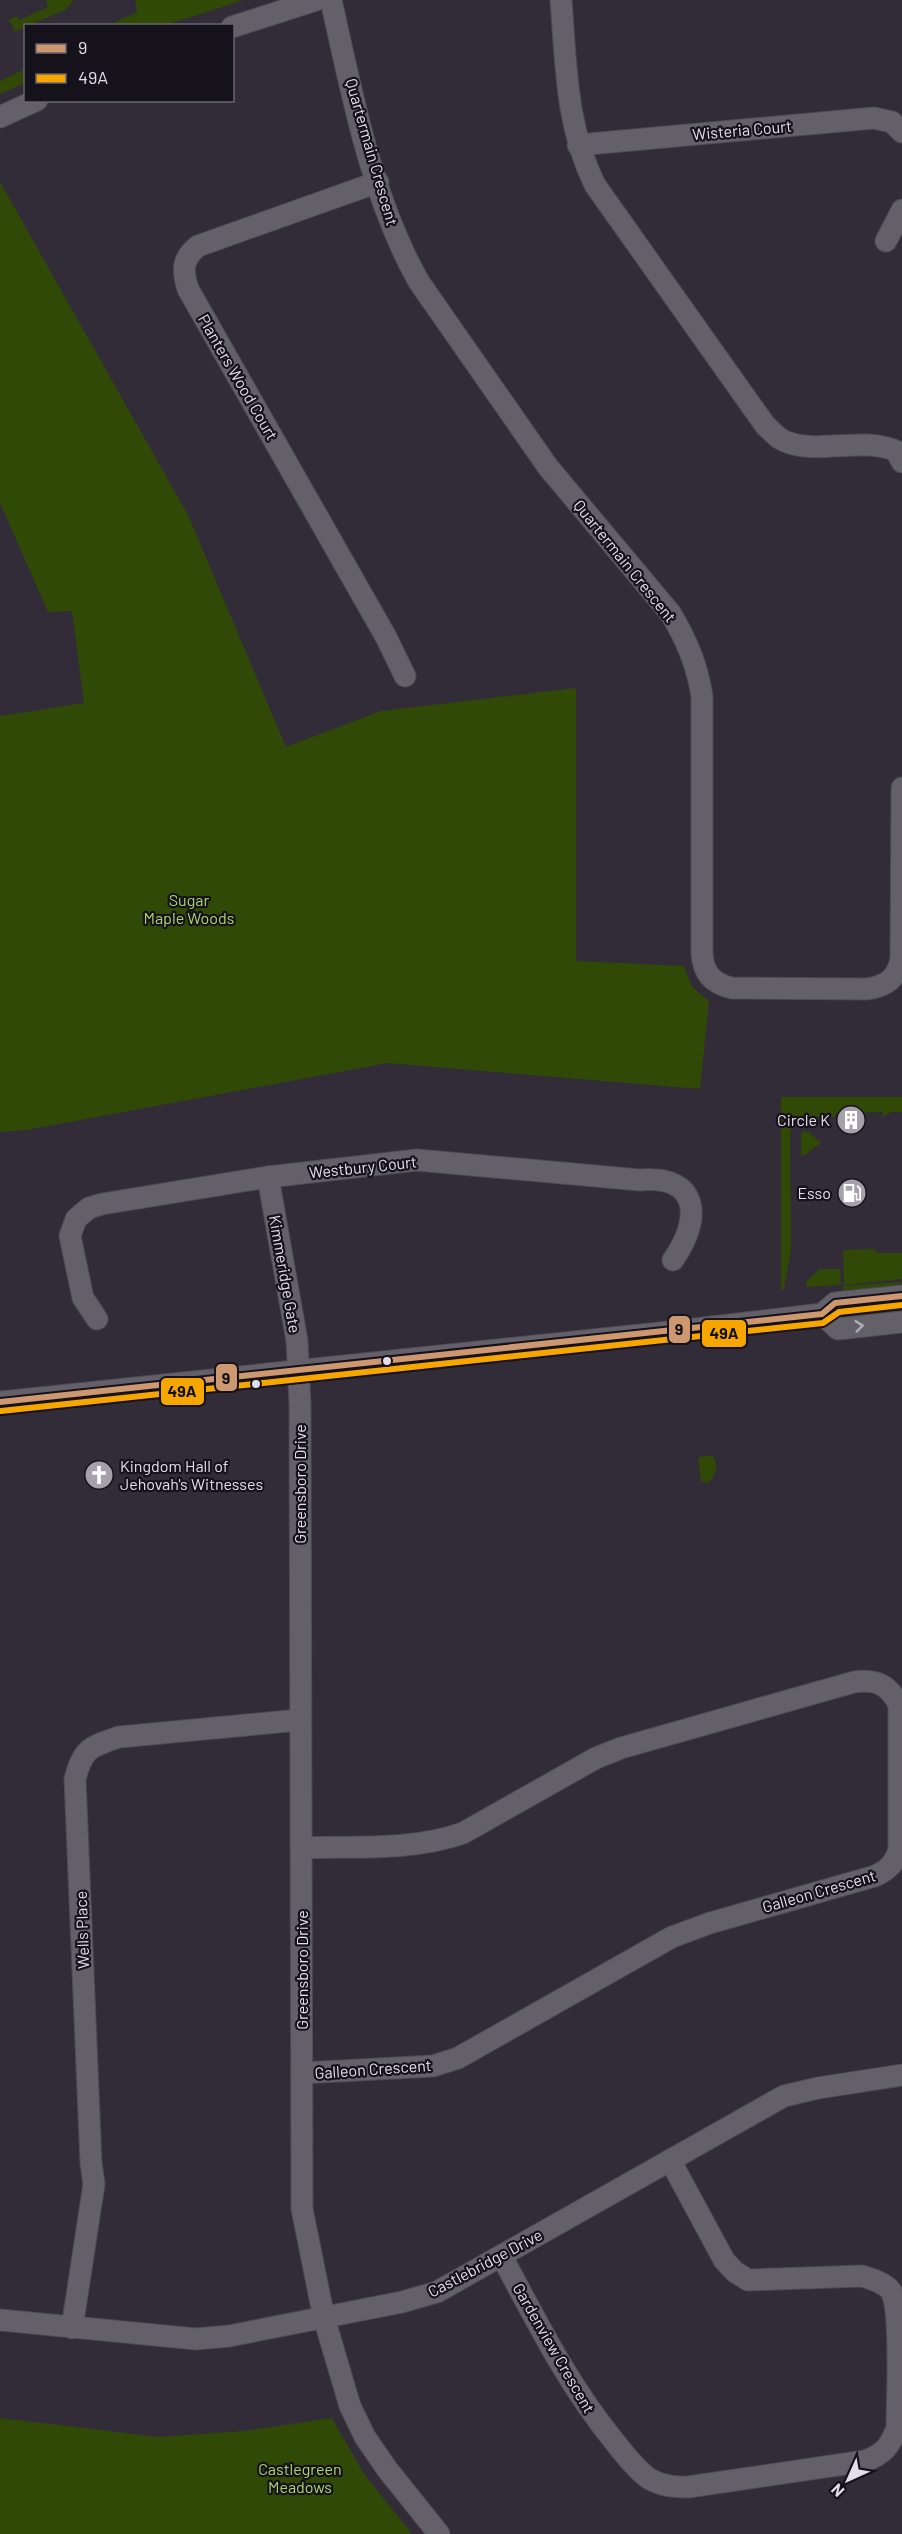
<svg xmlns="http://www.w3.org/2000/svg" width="902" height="2534" font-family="Barlow,sans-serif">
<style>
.green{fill:#314907}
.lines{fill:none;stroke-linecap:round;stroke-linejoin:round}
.minor-casing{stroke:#4d4a53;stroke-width:23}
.minor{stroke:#646069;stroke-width:21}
.bus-1-casing{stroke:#16121b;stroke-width:10}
.bus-2-casing{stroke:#16121b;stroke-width:10}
.bus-1{stroke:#cd976f;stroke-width:6}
.bus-2{stroke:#f7a600;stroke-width:6}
.oneway{stroke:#b0acb7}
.bus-dot{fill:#e3deeb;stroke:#16121b;stroke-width:2}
.labels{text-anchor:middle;stroke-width:4.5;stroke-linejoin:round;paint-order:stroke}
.street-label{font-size:16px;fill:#e3deeb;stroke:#16121b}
.park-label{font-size:16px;fill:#a8d66e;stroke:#16121b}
.poi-label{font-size:16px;fill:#e3deeb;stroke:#16121b;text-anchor:end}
.line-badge{stroke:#16121b;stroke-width:2}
.pale-badge-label{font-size:16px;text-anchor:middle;font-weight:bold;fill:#111}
</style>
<rect width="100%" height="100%" fill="#312c37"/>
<g class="green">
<path d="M46,0H74L65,10L14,32L13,26L8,20L17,16L19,20L48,7Z"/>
<path d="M135,0H244L166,25H109L137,12Z"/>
<path d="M25,69V83L0,94V81Z"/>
<path d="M0,182L188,515L286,747L381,711L576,688V961L684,966L692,987L709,1001L700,1089L388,1063L26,1130L0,1132V716L84,703L72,611L48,612L0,503Z"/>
<path d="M781,1097H902V1112H891L883,1117V1112L835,1113V1117H807V1120C796,1120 792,1124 790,1134L791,1249L784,1289L781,1290Z"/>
<path d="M803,1131L809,1132L821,1143L803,1156H801V1135Z"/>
<path d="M874,1249L878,1253H902V1279L844,1285L843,1250Z"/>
<path d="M820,1269H840L841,1285L806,1287V1282Z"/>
<path d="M902,1282L900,1285L843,1291V1286Z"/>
<path d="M704,1456H713C719,1465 716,1478 707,1483L701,1481L698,1458Z"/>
<path d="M0,2418L159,2437L244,2431L332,2418L364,2474L412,2534H0Z"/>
</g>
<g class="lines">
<g class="minor-casing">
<g id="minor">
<path d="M331,0C352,94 371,197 419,282L548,467L671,614C687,641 697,665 702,696V953C703,973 713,984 732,988L867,989C887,986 897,978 901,959L902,788"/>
<path d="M561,0C566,64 566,127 595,185L765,425C769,429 774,434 779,438C811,458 859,435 896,451L902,462"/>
<path d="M232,27L316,0"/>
<path d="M0,117L37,100"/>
<path d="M578,145L874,118L892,122L902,132"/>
<path d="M378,182L198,246C182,259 182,270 188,289L386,637L405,676"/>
<path d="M886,241L902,210"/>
<path d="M268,1177L297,1341L300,1404L302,2209L324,2318L350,2406L365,2437L387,2469L439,2534"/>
<path d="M822,1314L838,1329L902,1322"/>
<path d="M97,1319L83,1298L70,1236L76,1219L89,1208L102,1204L268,1177L417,1160L640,1180C700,1175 702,1219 673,1260"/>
<path d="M0,1402L669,1332L822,1314L835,1303L902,1296"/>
<path d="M302,2073L433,2066L458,2058L672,1937L710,1923L875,1876C888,1870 894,1864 899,1850V1705C889,1685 877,1679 854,1682L621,1748L596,1758L463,1833C413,1851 355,1846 302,1848"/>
<path d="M502,2257C536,2320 568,2385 614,2441C624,2454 635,2468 648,2478C661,2486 673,2487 688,2487L865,2461C884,2454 890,2446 897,2428C897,2401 902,2310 891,2291C885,2283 872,2279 862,2276L748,2280L735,2272L724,2260L670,2160"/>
<path d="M0,2320L196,2339L229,2336L402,2302L437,2292L784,2096L818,2088L902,2075"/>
<path d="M72,2328L94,2184L91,2163L75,1779C83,1748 90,1747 119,1737L300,1720"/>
</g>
</g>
<use href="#minor" class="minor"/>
<g class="bus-1-casing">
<path id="bus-1" d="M0,1402L822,1314L835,1303L902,1296"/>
</g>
<g class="bus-2-casing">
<path id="bus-2" d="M1,1411L823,1323L839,1312L902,1305"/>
</g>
<use href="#bus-1" class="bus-1"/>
<use href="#bus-2" class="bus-2"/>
</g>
<defs><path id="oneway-chevron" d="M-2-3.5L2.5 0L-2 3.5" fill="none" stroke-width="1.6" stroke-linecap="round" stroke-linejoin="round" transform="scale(1.5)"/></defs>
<use class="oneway" href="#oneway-chevron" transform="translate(859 1326) rotate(-6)"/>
<defs>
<g id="building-disc" transform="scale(1.5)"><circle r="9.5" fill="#a5a0ac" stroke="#16121b"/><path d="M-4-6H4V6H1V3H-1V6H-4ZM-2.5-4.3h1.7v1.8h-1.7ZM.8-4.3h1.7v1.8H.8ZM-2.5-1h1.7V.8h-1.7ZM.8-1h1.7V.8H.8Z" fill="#fff"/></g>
<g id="fuel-disc" transform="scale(1.5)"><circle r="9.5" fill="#a5a0ac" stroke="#16121b"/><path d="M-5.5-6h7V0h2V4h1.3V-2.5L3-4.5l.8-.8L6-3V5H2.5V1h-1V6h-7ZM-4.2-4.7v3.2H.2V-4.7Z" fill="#fff"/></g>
<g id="church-disc" transform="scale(1.5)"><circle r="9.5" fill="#a5a0ac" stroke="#16121b"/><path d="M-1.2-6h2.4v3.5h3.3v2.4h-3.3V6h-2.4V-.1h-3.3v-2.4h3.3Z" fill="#fff"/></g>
</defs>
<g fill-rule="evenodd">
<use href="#building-disc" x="851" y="1120"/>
<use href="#fuel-disc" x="852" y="1193"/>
<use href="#church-disc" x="99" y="1475"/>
</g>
<g class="bus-dot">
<circle cx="387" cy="1361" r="5"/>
<circle cx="256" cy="1384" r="5"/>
</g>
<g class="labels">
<g class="street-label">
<text transform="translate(742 130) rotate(-5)" y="6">Wisteria Court</text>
<text transform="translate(372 152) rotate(74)" y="6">Quartermain Crescent</text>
<text transform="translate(238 377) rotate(60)" y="6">Planters Wood Court</text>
<text transform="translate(625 561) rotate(51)" y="6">Quartermain Crescent</text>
<text transform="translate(363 1167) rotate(-6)" y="6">Westbury Court</text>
<text transform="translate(285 1274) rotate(80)" y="6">Kimmeridge Gate</text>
<text transform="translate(300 1484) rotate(-90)" y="6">Greensboro Drive</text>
<text transform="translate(819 1891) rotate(-16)" y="6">Galleon Crescent</text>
<text transform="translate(82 1930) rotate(-92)" y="6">Wells Place</text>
<text transform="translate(302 1970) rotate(-90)" y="6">Greensboro Drive</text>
<text transform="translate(373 2069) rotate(-4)" y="6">Galleon Crescent</text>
<text transform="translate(485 2263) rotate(-28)" y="6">Castlebridge Drive</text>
<text transform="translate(554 2348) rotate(60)" y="6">Gardenview Crescent</text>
</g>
<g class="park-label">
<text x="189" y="906">Sugar<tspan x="189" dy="18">Maple Woods</tspan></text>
<text x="300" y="2475">Castlegreen<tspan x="300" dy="18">Meadows</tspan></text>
</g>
<g class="poi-label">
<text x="830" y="1126">Circle K</text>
<text x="831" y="1199">Esso</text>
<text x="120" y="1472" text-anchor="start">Kingdom Hall of<tspan x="120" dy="18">Jehovah's Witnesses</tspan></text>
</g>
</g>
<g class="line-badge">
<rect x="668" y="1315" width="23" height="29" rx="6" fill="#cd976f"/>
<rect x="701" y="1319" width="46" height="29" rx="6" fill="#f7a600"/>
<rect x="215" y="1363" width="23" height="29" rx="6" fill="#cd976f"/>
<rect x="160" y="1377" width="45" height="29" rx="6" fill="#f7a600"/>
</g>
<g class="pale-badge-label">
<text x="679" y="1335">9</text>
<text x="724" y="1339">49A</text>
<text x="226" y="1384">9</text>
<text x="182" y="1397">49A</text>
</g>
<rect x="24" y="24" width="210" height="78" fill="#16121b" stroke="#68646e" stroke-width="1.5"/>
<rect x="36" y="44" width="30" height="9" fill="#cd976f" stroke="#68646e" stroke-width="1.5"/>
<text x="78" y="54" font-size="18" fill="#e3deeb">9</text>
<rect x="36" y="74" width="30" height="9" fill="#f7a600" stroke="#68646e" stroke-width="1.5"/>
<text x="78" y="84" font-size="18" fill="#e3deeb">49A</text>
<g transform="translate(848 2480) rotate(225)" stroke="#16121b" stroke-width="4.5" paint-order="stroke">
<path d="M0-4.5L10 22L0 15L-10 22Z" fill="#e3deeb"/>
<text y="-9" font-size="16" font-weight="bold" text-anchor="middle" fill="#e3deeb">N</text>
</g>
</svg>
